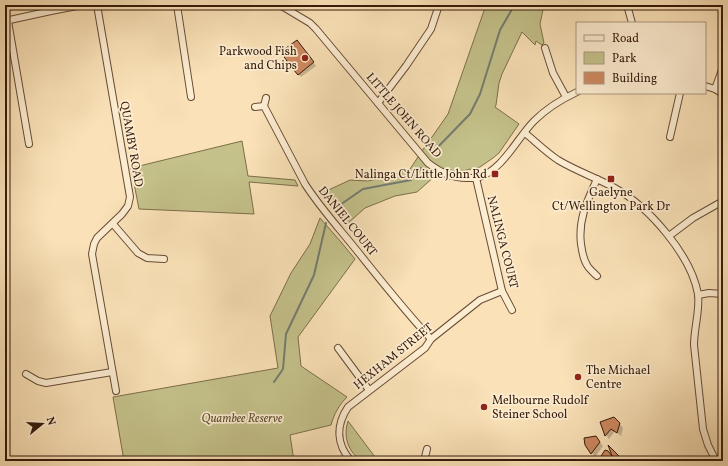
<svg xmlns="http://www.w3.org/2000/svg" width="728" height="466" font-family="Vollkorn,serif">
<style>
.green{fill:#c4c18a;stroke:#7c6e4a}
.shadow{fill:#0003}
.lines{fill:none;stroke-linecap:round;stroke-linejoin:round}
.stream{stroke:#747b71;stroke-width:2}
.building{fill:#cd885f;stroke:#341a0b}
.minor-casing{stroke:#664c36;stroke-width:8}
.minor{stroke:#fcecd0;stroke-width:6}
.poi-dot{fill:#8f2418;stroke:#fcecd0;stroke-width:1.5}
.labels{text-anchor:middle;stroke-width:3.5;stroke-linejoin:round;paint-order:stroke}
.poi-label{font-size:12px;fill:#341a0b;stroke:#fcecd0;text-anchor:end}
.street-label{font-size:12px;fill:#341a0b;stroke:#fcecd0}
.park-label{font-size:12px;font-style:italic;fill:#5f4c31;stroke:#fcecd0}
</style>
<rect width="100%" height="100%" fill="#fae1b7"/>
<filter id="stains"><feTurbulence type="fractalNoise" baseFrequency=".005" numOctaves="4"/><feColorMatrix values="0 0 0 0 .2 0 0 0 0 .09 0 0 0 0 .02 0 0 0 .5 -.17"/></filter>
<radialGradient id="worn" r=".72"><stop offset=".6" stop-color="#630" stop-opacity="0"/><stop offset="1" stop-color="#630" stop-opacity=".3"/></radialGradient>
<g class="green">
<path d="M486,5H544L540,24L544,43L542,45L536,41L535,45L522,32L502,74L499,83L496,105L495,107L519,124L499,153L493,158L480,167L458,172L444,168L417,192L395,196L365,208L347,224L320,194L350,180L368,181L390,176L410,169L426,145L425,144L432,137L448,114Z"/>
<path d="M242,141L248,176L295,180L298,186L249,182L254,214L139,209L131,168Z"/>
<path d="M320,218L341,242L355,259L298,337L301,366L347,397C339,405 334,414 331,425L290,435L294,461H124L113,397L278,368L270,316L291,273L310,244Z"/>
<path d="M348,421L378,461H362C348,452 343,437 348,421Z"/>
</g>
<g class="shadow">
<path d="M300,44L316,66L301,77L298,74Z"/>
<path d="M618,422L623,428L621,436L615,431L609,439L606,435L601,423Z"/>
<path d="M599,441L603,446L595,457L586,445Z"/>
</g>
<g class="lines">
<g class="stream">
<path d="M432,153L470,114L480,94L500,30L511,11L513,5"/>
<path d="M337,207L363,189L411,180L421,168"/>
<path d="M274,382L283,369L286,334L314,275L326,223"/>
</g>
</g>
<g class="building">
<path d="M297,40L314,62L298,75L287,62V61L284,57L285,56L282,51Z"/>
<path d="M614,417L620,423L617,433L611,429L605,436L600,422Z"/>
<path d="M596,436L600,442L591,454L585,445L584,438Z"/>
<path d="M608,445L619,456V461H598L605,450L608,451L612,456Z"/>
</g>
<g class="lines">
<g class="minor-casing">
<g id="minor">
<path d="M97,5L130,197L128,206L122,214L97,238L94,244L92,254L116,391"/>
<path d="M177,5L191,97"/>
<path d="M280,5L310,23L316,29L428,163C440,172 451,178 467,178C470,178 473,178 476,178C502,172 517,138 534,121C546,109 562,99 577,92"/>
<path d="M627,5L632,23"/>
<path d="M5,21L51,11L82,5"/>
<path d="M8,21L29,144"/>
<path d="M545,48L553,73L566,97"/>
<path d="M705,86L715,89L723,94"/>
<path d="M715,89L723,67"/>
<path d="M266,98L264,106L305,184C319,206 337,226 354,247C379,278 404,310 431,339"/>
<path d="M378,103L406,66L431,29L439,5"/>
<path d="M255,107L264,106"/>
<path d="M525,133C536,142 546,152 558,160C576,171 597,178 615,188C649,207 691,255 698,294C700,311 694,328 694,345L703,429L708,445L716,461"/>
<path d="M670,137L680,93"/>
<path d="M476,178L502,291L512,310"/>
<path d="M597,179C587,201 578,220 581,244C582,251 583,259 587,265C589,269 594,273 597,276"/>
<path d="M113,224L138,253L147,258L164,259"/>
<path d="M669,236L693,218L723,201"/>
<path d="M698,295L709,293L723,294"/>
<path d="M338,348L369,390"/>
<path d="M26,374L38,381L46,383L112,372"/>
<path d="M351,461C336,444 336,425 348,407L425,348L431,339L480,300L502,291"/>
<path d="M424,461L427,449"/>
</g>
</g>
<use href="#minor" class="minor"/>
</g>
<g class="poi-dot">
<circle cx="305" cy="58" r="4"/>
<rect x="491" y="170" width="8" height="8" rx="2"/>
<rect x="607" y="175" width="8" height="8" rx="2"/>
<circle cx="578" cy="377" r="4"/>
<circle cx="484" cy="407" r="4"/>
</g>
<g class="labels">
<g class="poi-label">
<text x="297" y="55">Parkwood Fish<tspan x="297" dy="14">and Chips</tspan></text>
<text x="487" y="178">Nalinga Ct/Little John Rd</text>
<text x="611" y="196" text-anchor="middle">Gaelyne<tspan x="611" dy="14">Ct/Wellington Park Dr</tspan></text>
<text x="586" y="374" text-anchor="start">The Michael<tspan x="586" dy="14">Centre</tspan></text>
<text x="492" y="404" text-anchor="start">Melbourne Rudolf<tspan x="492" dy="14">Steiner School</tspan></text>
</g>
<g class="street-label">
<text transform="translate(404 115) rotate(49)" y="4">LITTLE JOHN ROAD</text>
<text transform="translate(132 144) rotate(80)" y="4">QUAMBY ROAD</text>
<text transform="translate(348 221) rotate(51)" y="4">DANIEL COURT</text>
<text transform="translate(503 242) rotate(76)" y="4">NALINGA COURT</text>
<text transform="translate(393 356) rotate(-39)" y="4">HEXHAM STREET</text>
</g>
<g class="park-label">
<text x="242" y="422">Quambee Reserve</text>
</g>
</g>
<rect width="728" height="466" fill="none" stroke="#fae1b7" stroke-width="20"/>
<rect x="6" y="6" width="716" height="454" fill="none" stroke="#341a0b" stroke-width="2"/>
<rect x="10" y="10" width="708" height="446" fill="none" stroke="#341a0b"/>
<rect x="576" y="22" width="130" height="72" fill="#fcecd0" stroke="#ac9881"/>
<rect x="584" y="35" width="20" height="6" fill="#fcecd0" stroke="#ac9881"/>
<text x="612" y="42" font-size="12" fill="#341a0b">Road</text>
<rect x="584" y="52" width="20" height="12" fill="#c4c18a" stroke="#ac9881"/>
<text x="612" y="62" font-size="12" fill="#341a0b">Park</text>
<rect x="584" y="72" width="20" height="12" fill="#cd885f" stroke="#ac9881"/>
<text x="612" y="82" font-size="12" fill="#341a0b">Building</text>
<g transform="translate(42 424) rotate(72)" stroke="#fcecd0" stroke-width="3" paint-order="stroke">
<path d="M0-3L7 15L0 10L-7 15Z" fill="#341a0b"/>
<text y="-6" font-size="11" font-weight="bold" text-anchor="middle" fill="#341a0b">N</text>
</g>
<rect width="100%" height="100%" filter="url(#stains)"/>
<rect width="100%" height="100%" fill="url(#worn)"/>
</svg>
